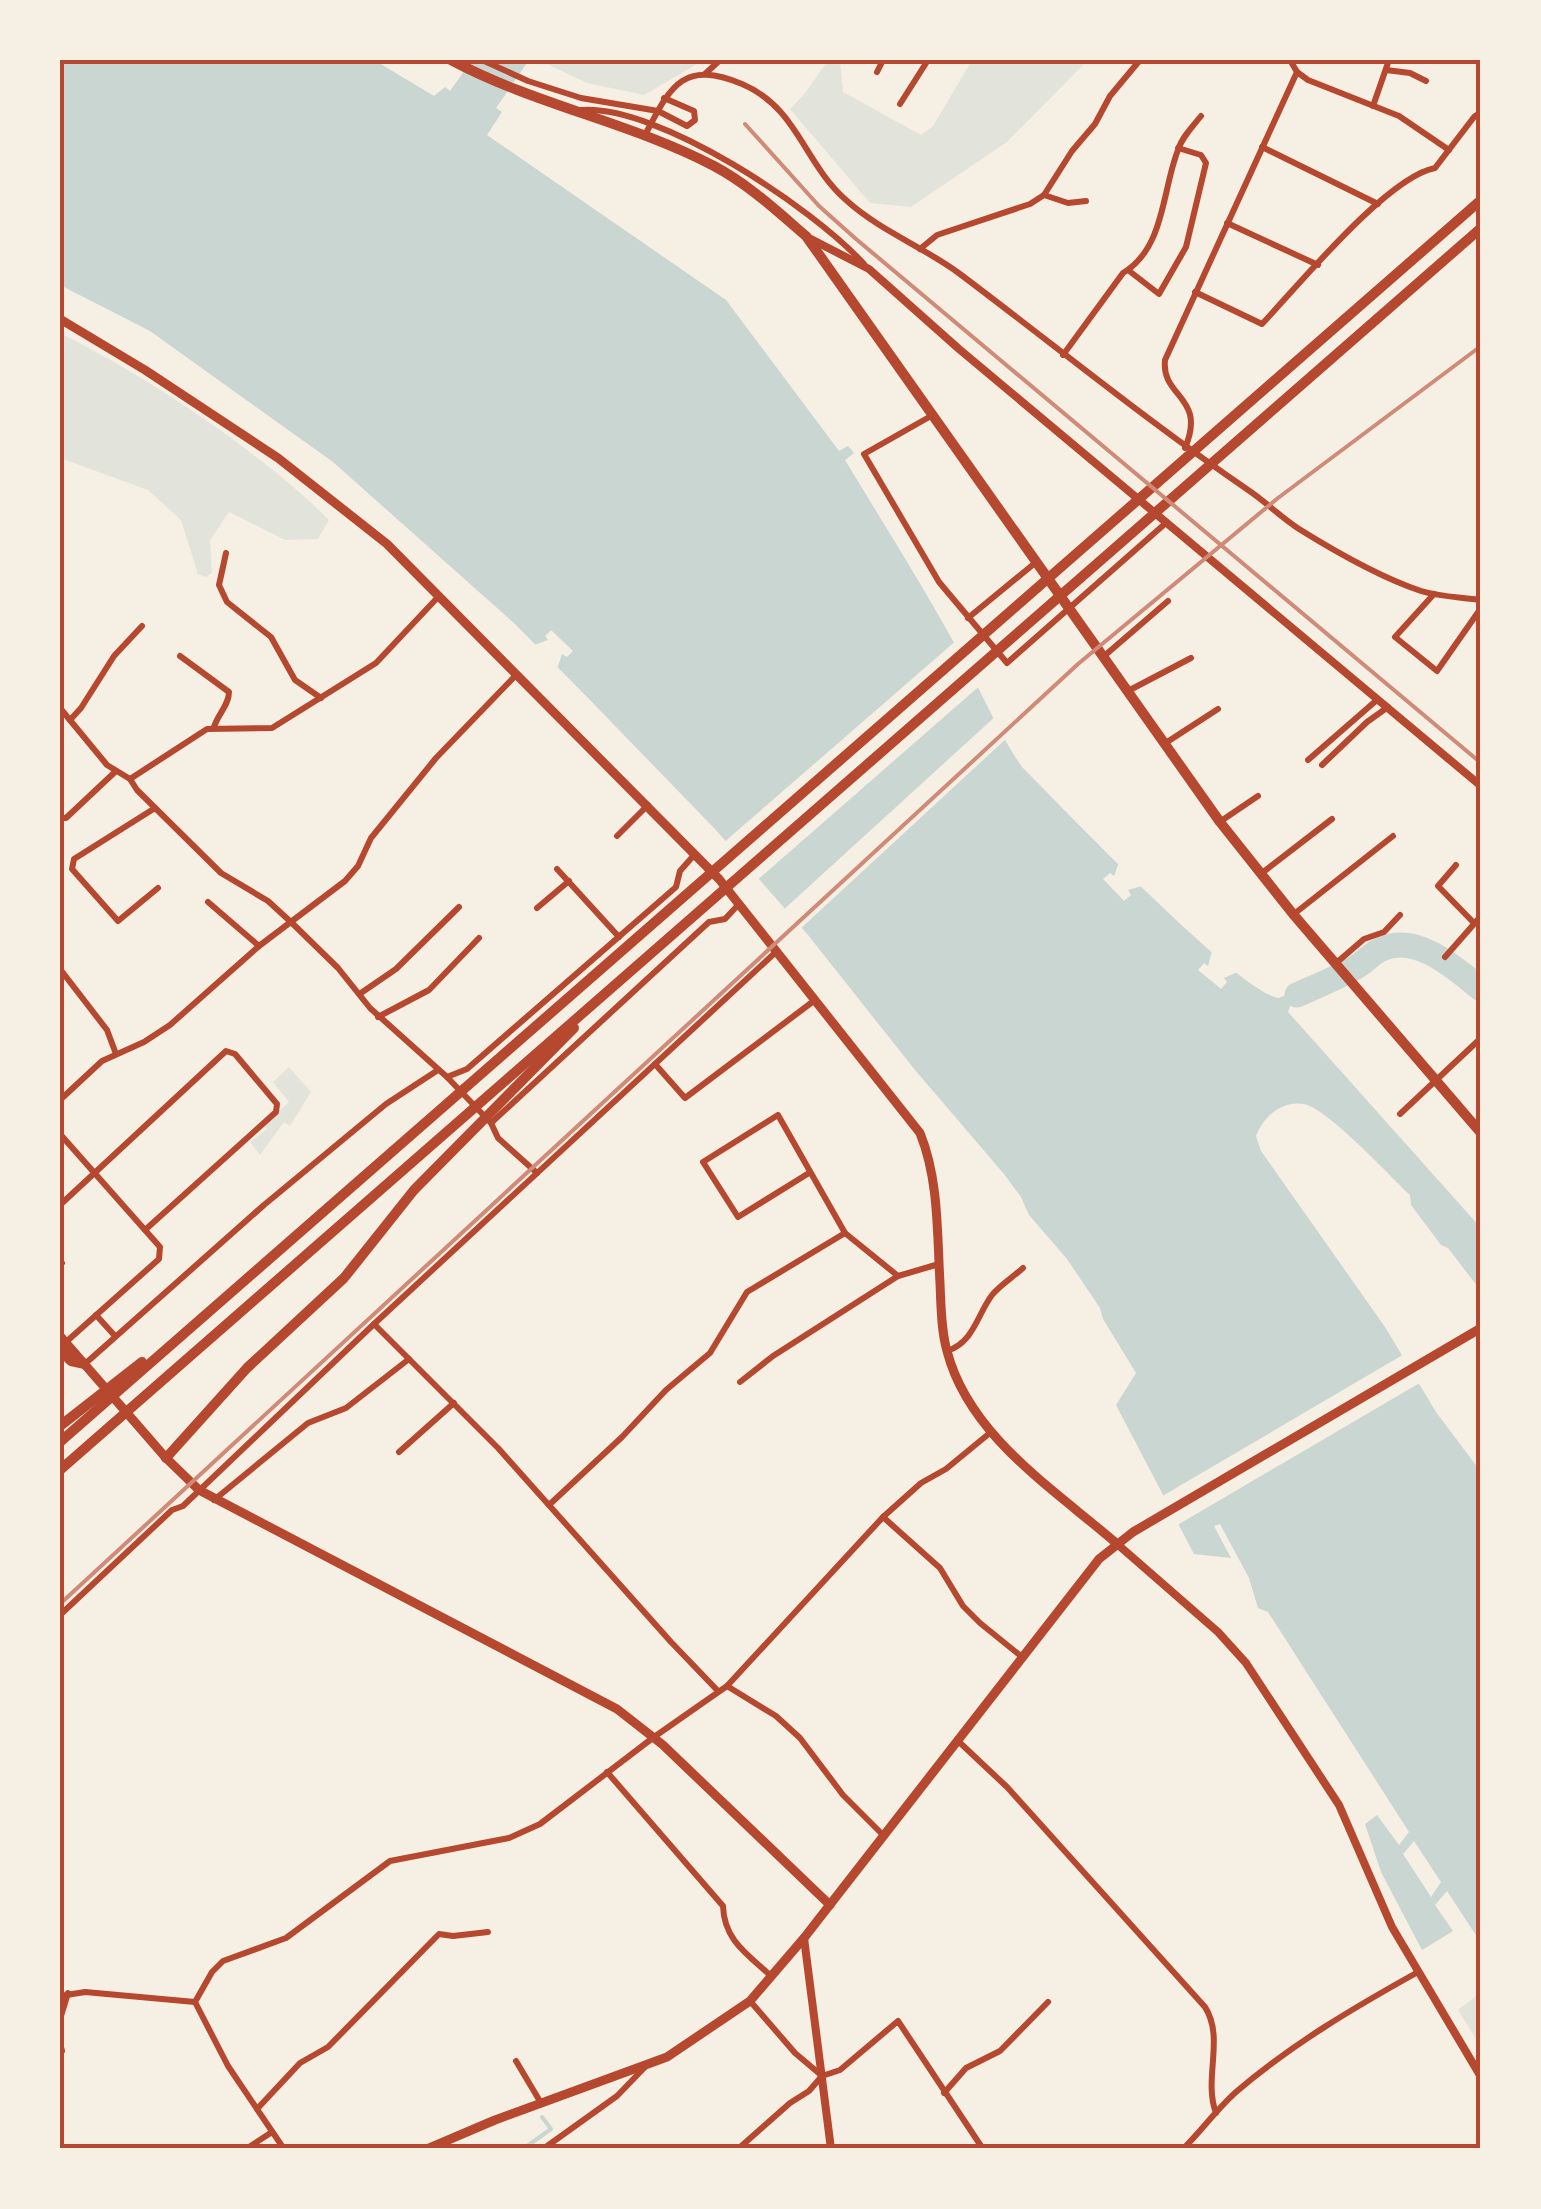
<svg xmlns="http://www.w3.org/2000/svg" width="1541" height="2209" font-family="Helvetica,sans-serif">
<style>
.green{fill:#e2e4dc}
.water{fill:#c9d6d2;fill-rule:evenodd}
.pier{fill:#f6efe4}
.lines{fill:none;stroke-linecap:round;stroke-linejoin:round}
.stream{stroke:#c9d6d2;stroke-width:4}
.river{stroke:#c9d6d2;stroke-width:25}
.minor{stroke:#b5482f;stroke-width:6}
.tertiary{stroke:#b5482f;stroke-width:8}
.secondary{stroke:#b5482f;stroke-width:8}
.primary{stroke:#b5482f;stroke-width:9}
.trunk{stroke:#b5482f;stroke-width:10}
.motorway{stroke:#b5482f;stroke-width:10}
.rail{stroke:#cf8b77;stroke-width:4}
.neatline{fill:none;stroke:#b5482f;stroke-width:4}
</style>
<rect width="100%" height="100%" fill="#f6efe4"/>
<g class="green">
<path d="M547,60H704L644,95L587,83L547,64Z"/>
<path d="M828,60H840L843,92L921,135L933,126L972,60H1088L1007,142L911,207L870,203L790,109L806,92Z"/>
<path d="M60,333C148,377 260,451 329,520L318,539L285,540L229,512L210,540L212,573L206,577L198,574L181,520L148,490L60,458Z"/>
<path d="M289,1067L311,1092L290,1126L284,1122L260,1155L250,1142L267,1129L264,1124L289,1102L273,1082Z"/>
<path d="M1481,1992V2047L1458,2010Z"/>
</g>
<path class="water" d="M60,60H374L434,96L445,87L450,91L472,60H529L496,108L502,112L487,135L726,300L839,451L848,446L854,453L845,460C885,526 926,591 963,659C983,694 998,733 1022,767C1060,805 1241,995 1279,998L1324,977L1333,986L1290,1006L1288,1012L1481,1228V1291L1448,1248L1441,1245L1411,1205L1410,1195C1389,1175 1328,1109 1304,1104C1282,1100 1263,1117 1256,1136L1261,1151L1385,1327L1436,1412L1481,1472V1943L1447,1891L1435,1905L1453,1931L1422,1950L1381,1872L1365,1824L1377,1815L1399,1845L1409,1832L1268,1612L1258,1608L1249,1578L1220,1524L1214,1526L1231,1558L1194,1554L1116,1405L1136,1373L1103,1319L1100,1308L1067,1259L1029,1215L1021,1197L1004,1174L915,1070L808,935L715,829L588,698L515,624L333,462L150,331L60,285ZM1414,1841L1441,1882L1431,1897L1403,1854Z"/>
<g class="pier">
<path d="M551,630L573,651L567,657L562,654L557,669L534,645L548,640L545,636Z"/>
<path d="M958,639L983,683L755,882L722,844Z"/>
<path d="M998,714L1008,737L798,931L781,912Z"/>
<path d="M1119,862L1142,886L1128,890L1131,895L1124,901L1103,879L1110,873L1114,876Z"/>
<path d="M1212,951L1238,972L1224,978L1227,982L1221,989L1198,970L1204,963L1208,966Z"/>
<path d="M1406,1353L1423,1381L1174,1527L1159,1498Z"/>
</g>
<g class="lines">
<path class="stream" d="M523,2149L551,2129L542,2117"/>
<path class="river" d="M1297,995C1317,986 1337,978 1356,967C1365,962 1372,953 1382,949C1417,933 1456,969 1481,989"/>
<g class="minor">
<path d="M482,60L528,81L581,98L658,111L687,126L695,120L694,111L664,98"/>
<path d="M1386,70L1410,73L1426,81"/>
<path d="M877,72L883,60"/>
<path d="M1297,72L1308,80L1399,116L1449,150"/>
<path d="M705,74L720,60"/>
<path d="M900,104L928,60"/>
<path d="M1373,106L1389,60"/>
<path d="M582,110C659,105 813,208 864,264"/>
<path d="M645,135C670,88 681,59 742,84C798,108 803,162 846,200C880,231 924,247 960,274C1057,347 1151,424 1251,492C1268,504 1282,518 1299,529C1336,552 1379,577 1421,591C1440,597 1461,597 1481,600"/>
<path d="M1262,147L1378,204"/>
<path d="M1044,195L1068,203L1086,201"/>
<path d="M1227,223L1318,265"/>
<path d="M920,249L937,235L1030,204L1044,195L1072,151L1095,124L1110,96L1140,60"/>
<path d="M1128,270L1159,294L1186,247L1206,163L1201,155L1178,148"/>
<path d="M1195,292L1262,324C1298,286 1387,177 1435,168L1474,117L1481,112"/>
<path d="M1063,355L1123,273C1165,248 1162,190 1178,150C1182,137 1193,126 1201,116"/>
<path d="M931,416L864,454L939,582L1007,663L1167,522"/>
<path d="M1185,448C1207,396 1161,398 1165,360L1297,72L1290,60"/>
<path d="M226,553L219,585L227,602L271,637L295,680L321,698"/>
<path d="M1434,594L1395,637L1437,671L1481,608"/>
<path d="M968,618L1035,563"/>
<path d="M180,656L229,692C229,705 218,714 214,727"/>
<path d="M1103,657L1168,601"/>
<path d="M1126,692L1191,658"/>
<path d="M60,708L107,765L130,779L137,790L221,873L268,901L292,923L338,968L370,1008L447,1077L491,1123L498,1138L537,1173"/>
<path d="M70,720L81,708L114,656L142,626"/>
<path d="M1164,744L1218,709"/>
<path d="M1308,760L1378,699"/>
<path d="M1322,765L1367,722L1388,707"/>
<path d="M130,779L207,729L272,728L376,663L439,596"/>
<path d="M155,808L74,859L72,869L118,921L158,888"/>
<path d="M60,818H66L116,771"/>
<path d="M1221,821L1258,796"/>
<path d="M617,836L648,805"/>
<path d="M1456,865L1438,886L1474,923"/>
<path d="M557,869L619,937"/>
<path d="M1262,873L1332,819"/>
<path d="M208,902L259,946"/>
<path d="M537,908L569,881"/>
<path d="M1294,914L1393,836"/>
<path d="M1445,957L1481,916"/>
<path d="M1335,964L1364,939L1384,932L1400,915"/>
<path d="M60,969L107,1030L116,1054"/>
<path d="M361,993L396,969L459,907"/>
<path d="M378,1017L429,990L479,938"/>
<path d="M655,1064L685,1098L815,1000"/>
<path d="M447,1077L467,1069L676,887L680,871L695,854"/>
<path d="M60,1100L102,1061L144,1042L170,1025L259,946L345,881L358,866L371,838L436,758L517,674"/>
<path d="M1400,1114L1481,1038"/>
<path d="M491,1123L709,922L725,919L739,904"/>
<path d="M60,1134L160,1247L159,1259L66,1342"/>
<path d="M809,1173L738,1217L703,1162L778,1115L845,1233"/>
<path d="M60,1205L226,1051L235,1054L277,1104L276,1112L145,1230"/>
<path d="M60,1261L62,1263"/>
<path d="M96,1315L115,1336"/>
<path d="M374,1324L498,1448L671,1642L718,1691"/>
<path d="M947,1351C974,1342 977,1315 992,1295C1000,1285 1013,1277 1023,1268"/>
<path d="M86,1363L264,1205L386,1104L438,1070"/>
<path d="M740,1382L773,1356L898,1276L939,1264"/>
<path d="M399,1452L454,1403"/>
<path d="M214,1500L308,1423L346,1408L409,1359"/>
<path d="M549,1505L622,1437L666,1390L710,1353L747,1292L845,1233L898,1276"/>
<path d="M883,1517L940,1568L963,1606L980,1623L1022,1657"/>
<path d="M60,1615L172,1510L183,1506L374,1324L777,951"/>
<path d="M727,1686L776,1716L800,1738L843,1795L884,1836"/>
<path d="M957,1740L1007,1787L1205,2007C1225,2038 1203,2079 1216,2113"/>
<path d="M607,1772L723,1906C724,1940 747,1954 771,1976"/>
<path d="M60,1996L85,1992L195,2002"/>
<path d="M750,2001L795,2053L821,2075"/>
<path d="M195,2002L212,1972L223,1961L286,1938L390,1861L509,1838L540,1824L654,1737L727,1686L883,1517L921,1483L946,1469L991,1432"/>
<path d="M195,2002L228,2066L284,2149"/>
<path d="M60,2019L68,1993"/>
<path d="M60,2043L62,2051"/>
<path d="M516,2061L541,2103"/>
<path d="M944,2093L966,2068L1000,2051L1048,2002"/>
<path d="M257,2109L300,2063L328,2047L439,1934L453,1936L488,1932"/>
<path d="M246,2149L272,2132"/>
<path d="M543,2149L617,2096L645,2067"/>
<path d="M738,2149L790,2103L809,2091L822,2076L840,2070L898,2021L983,2149"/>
<path d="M1183,2149C1201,2131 1217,2109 1236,2092C1292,2044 1355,2007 1418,1972"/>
</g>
<g class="tertiary">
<path d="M807,237L869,269L959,349L1481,786"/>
<path d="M804,1938L831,2149"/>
</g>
<path class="secondary" d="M1116,1543L1218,1632L1246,1663L1339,1805L1392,1927L1481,2077"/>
<g class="primary">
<path d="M60,319L145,370L278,458L387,544L719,879L920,1133C939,1180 937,1233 940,1283C941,1305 941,1330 947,1351C969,1436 1054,1489 1116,1543"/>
<path d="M60,1336L166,1458L199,1490L617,1709L663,1745L830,1905"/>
<path d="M427,2149L495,2120L667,2057L750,2001L804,1938L1099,1559L1133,1532L1481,1328"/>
</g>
<path class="trunk" d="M451,60C535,105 630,122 714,166C748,184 777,211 806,236L1220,822L1293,914L1481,1133"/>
<g class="motorway">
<path d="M60,1350L71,1361L85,1364"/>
<path d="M60,1426L142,1362"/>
<path d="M60,1442L1481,200"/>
<path d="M166,1458L247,1368L344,1278L414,1190L574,1028"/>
<path d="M60,1470L1481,228"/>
</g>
<g class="rail">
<path d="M745,124L819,206L856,239L1481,763"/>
<path d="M60,1604L1078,664L1278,498L1481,346"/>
</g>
</g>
<rect width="1541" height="2209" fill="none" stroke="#f6efe4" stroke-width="125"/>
<rect x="62" y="62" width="1416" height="2084" class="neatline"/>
</svg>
